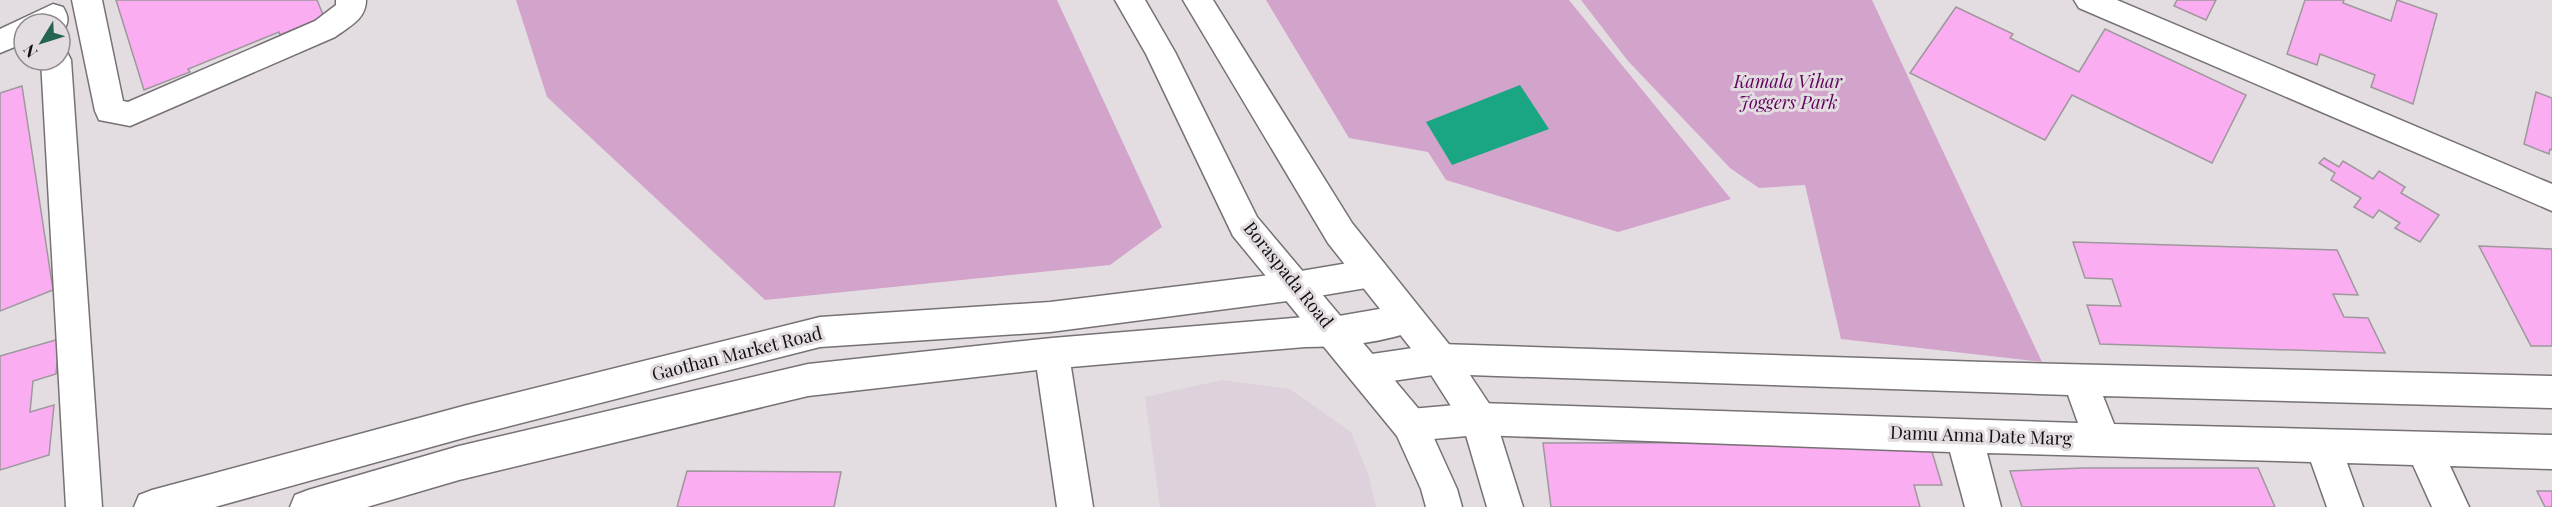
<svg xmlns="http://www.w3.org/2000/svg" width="2552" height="507" font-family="'Playfair Display',serif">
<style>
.built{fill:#ddd1db}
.green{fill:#d2a4cc}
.water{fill:#1aa682}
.building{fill:#faaef1;stroke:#9d989c;stroke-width:1.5}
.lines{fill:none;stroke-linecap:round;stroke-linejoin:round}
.minor-casing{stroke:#767175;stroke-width:3}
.major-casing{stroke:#767175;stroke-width:3}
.minor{fill:#fff;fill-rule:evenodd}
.major{fill:#fff;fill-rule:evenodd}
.labels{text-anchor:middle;stroke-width:6;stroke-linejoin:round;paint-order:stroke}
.park-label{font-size:18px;font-style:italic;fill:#60025c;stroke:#e3dde2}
.street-label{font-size:18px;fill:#121012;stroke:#e3dde2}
</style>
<rect width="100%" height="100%" fill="#e3dde2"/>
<path class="built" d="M1222,380L1290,389L1351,432L1369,476L1376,507H1160L1145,397Z"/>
<g class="green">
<path d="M516,0H1057L1162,227L1110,265L765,300L547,97Z"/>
<path d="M1266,0H1569L1731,199L1618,232L1446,180L1428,152L1349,138Z"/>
<path d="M1581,0H1872L2042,362L1841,339L1805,185L1759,188L1730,168L1628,61Z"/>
</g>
<path class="water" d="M1520,85L1549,129L1452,165L1426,122Z"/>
<g class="building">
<path d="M116,0H317L324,17L280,35L279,32L188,69L190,72L144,90Z"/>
<path d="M2177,0H2216L2206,20L2174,6Z"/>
<path d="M2305,0H2344L2343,3L2391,21L2397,0L2437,14L2413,104L2371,87L2375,75L2320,54L2317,65L2287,54Z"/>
<path d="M1956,7L2013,34L2010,38L2079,72L2105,29L2246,95L2212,163L2072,95L2045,140L1910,73Z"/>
<path d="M22,86L53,290L0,311V93Z"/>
<path d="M2536,92L2552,98V150L2550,149L2549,154L2524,144Z"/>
<path d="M2324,158L2339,167L2343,161L2373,179L2379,171L2405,187L2401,193L2439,215L2420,242L2395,228L2400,223L2379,210L2373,218L2354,207L2361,198L2331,180L2335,173L2319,163Z"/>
<path d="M2073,242L2337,250L2358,295L2333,294L2344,317L2368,318L2385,353L2100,344L2087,305L2121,306L2112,279L2085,278Z"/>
<path d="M2479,246L2552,249V346H2531Z"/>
<path d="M59,339L56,374L33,381L30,412L54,405L49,455L0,470V356Z"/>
<path d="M1929,442L1942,485H1914L1920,507H1551L1543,443Z"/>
<path d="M2083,468H2258L2275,507H2022L2010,471Z"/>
<path d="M687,471L841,472L834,507H677Z"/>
<path d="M2537,491H2552V507H2545Z"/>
</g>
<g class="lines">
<g class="minor-casing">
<g id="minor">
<path d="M72,0H102L123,101L128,102L315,21L336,5V0H366C366,19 350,26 335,37L130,126L99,120L95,111Z"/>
<path d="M2074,0H2117L2552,184V211L2079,8Z"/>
<path d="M53,4L63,7C69,17 69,22 63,32L60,33V24H24V43L0,53V29Z"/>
<path d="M60,50L67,52L71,60L102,507H66L41,60H60Z"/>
<path d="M1372,259L1384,263L1389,273L1384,283L1372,287L1295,300L1050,332L820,347L467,437L215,507H134L139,495L152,490L467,405L820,317L1050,302L1295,272Z"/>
<path d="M1408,304L1420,309L1425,319L1420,329C1385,342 1342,347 1305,347L1071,367L1093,507H1057L1037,370L808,396L459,480L367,507H290L295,495L308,490L459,446L808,364L1052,338L1305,317H1333Z"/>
<path d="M1440,344L1984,362L2552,376V408L2103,396L2114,424L2552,435V469L2450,466L2469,507H2432L2413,465L2347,463L2363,507H2327L2311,462L1987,453L2001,507H1965L1950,452L1479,435L1410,441L1397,436L1392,425L1397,414L1410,409L1479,403L2078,423L2068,395L1440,374L1365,385L1353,381L1348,370L1353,359L1365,355Z"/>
</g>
</g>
<g class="major-casing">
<g id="major">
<path d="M1115,0H1145L1175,52L1257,217L1423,414L1457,489L1462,507H1426L1421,489L1397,436L1233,236L1146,54Z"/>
<path d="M1183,0H1213L1352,223L1452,348L1492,408L1523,507H1487L1463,425L1428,370L1328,243Z"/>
</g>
</g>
<use href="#minor" class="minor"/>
<use href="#major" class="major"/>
</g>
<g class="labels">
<g class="park-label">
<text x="1788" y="88">Kamala Vihar<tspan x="1788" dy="21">Joggers Park</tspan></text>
</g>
<g class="street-label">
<text transform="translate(1288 275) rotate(51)" y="6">Boraspada Road</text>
<text transform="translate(737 354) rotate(-14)" y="6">Gaothan Market Road</text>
<text transform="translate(1981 436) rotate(2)" y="6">Damu Anna Date Marg</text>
</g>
</g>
<g transform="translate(42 42) rotate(232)"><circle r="28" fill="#e3dde2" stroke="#8f8b8f" stroke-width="1.5"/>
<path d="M0-4.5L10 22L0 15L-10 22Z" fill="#256451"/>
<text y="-9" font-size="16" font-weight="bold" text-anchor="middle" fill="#121012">N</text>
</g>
</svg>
